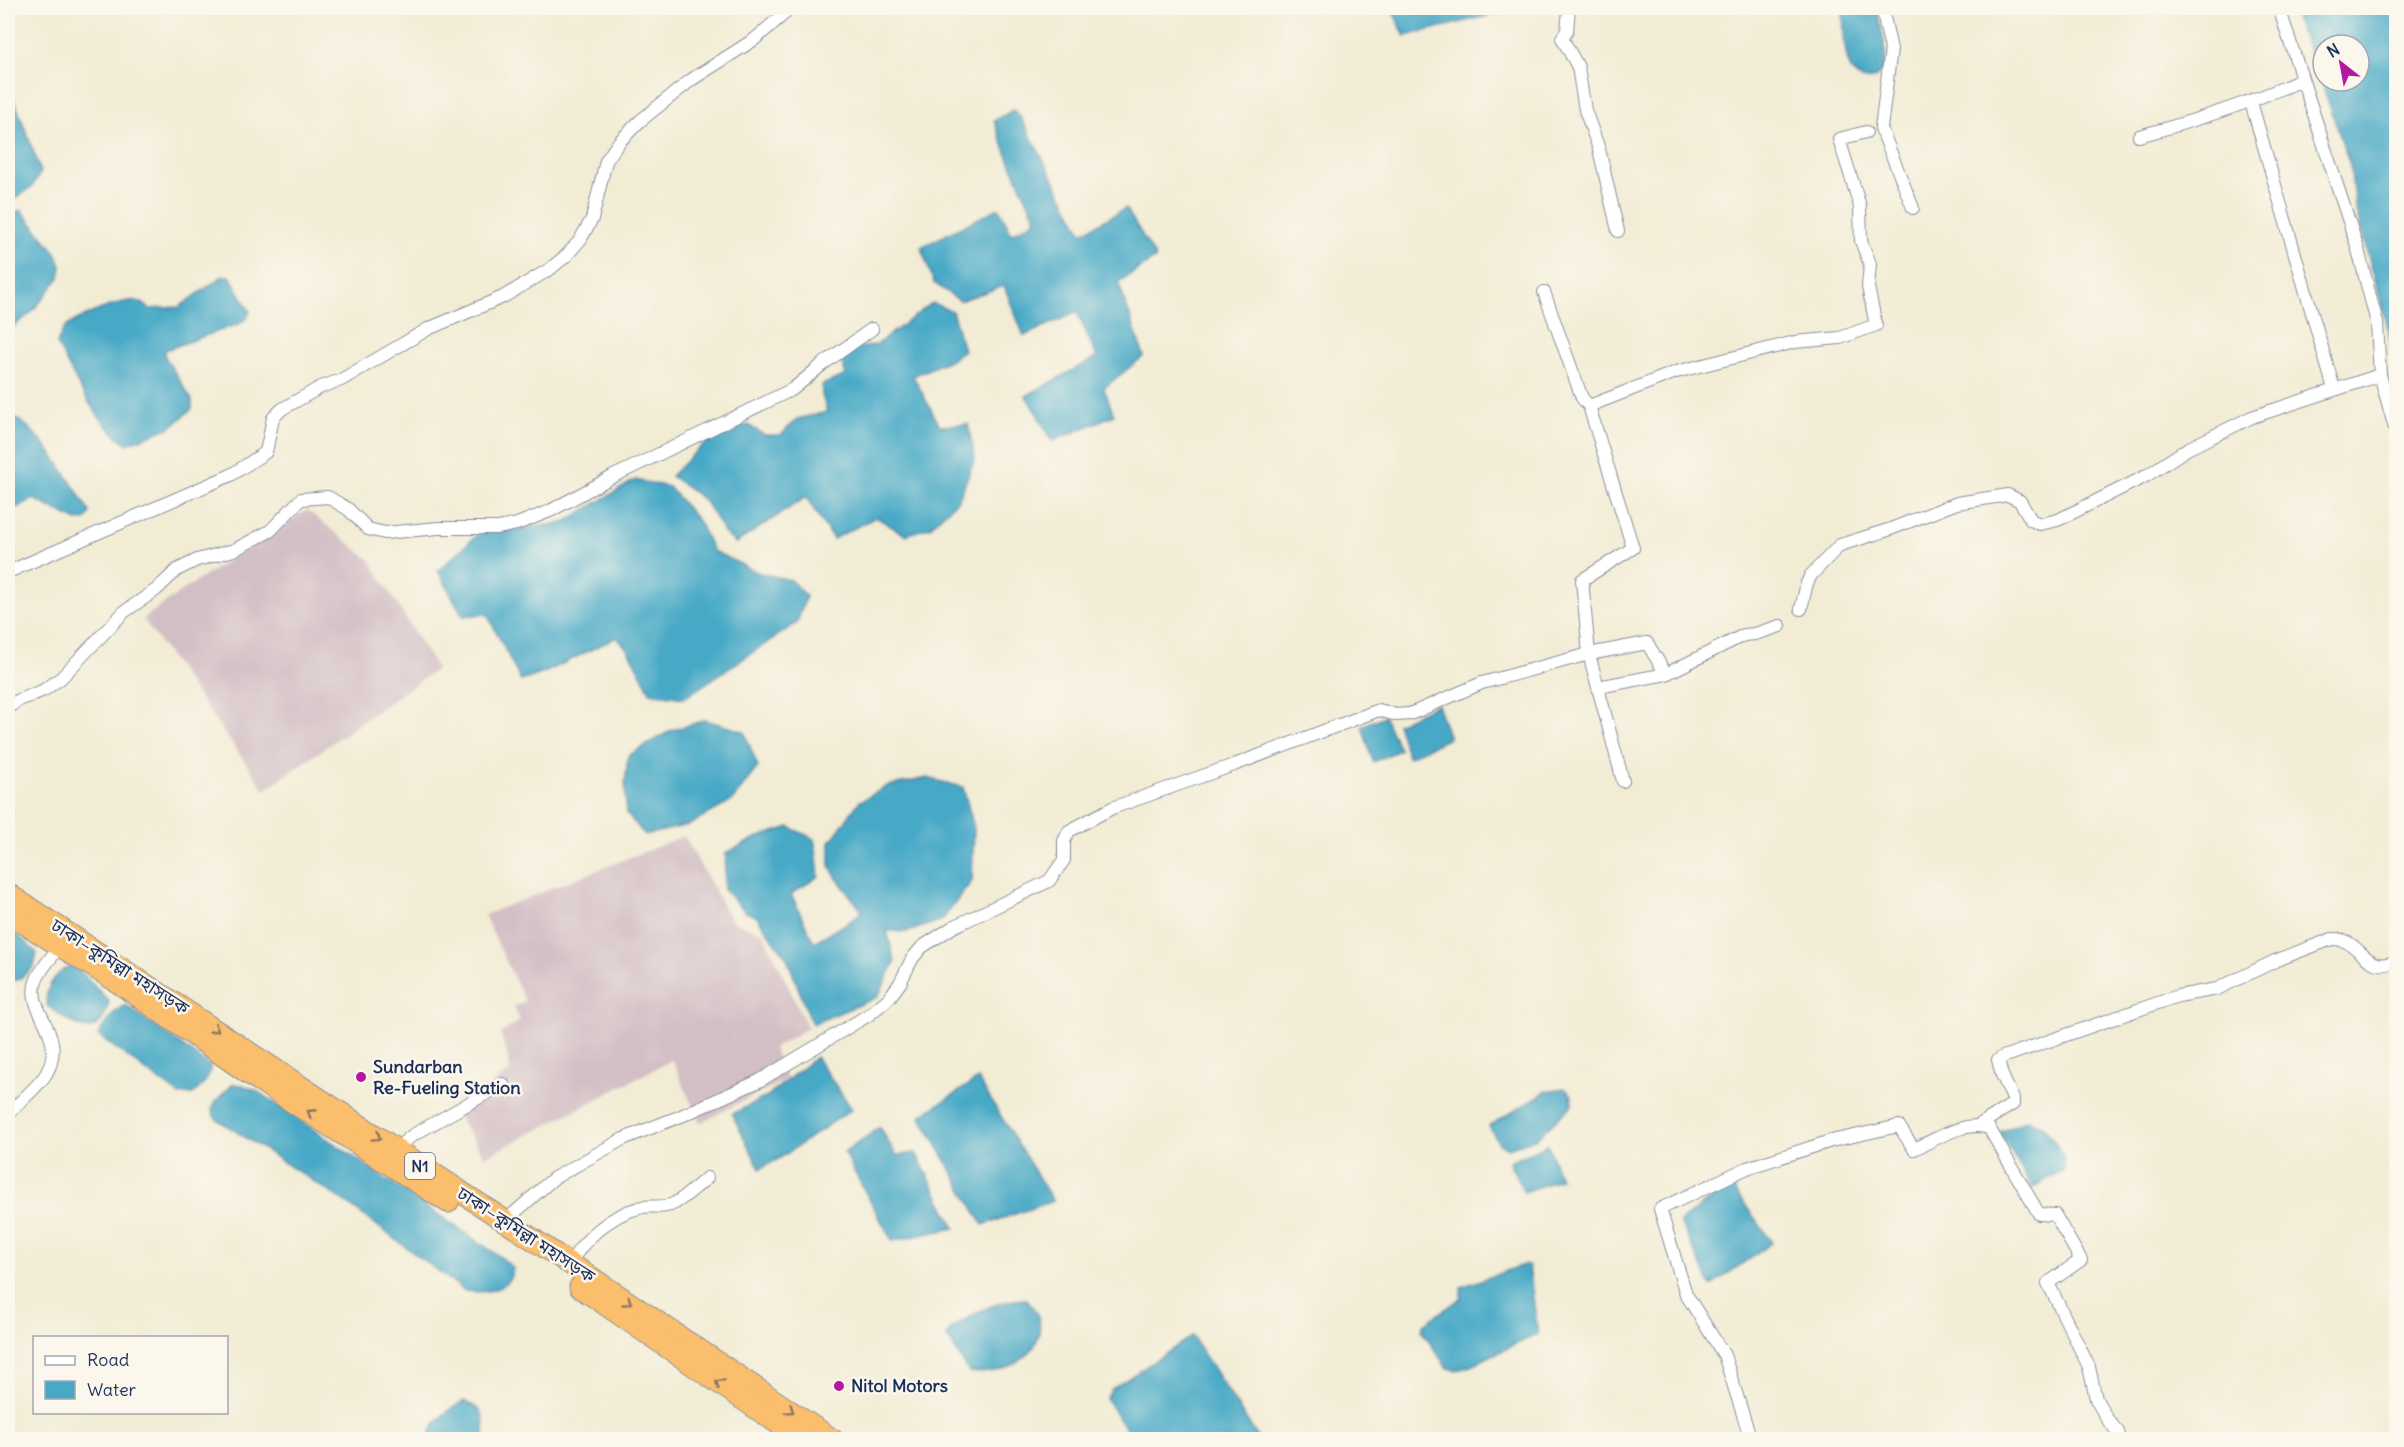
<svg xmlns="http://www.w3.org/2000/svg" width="2404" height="1447" font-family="Delius,'Noto Sans Bengali',sans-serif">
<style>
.industrial{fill:#d2bec5}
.water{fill:#47a9c6;stroke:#316c92;stroke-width:1.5;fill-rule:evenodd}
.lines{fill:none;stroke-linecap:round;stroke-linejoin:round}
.street-casing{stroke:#868e99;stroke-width:14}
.highway-casing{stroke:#868e99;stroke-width:23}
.street{stroke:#fff;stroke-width:12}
.highway{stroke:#fabe6d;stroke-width:21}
.oneway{stroke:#8a7666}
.poi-dot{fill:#b5179e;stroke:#fbf7ec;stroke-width:2}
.labels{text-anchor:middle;stroke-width:5;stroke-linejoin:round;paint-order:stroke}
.shield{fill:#fbf7ec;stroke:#5e6b89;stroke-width:1.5}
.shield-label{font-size:16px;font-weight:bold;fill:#1b2f5e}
.street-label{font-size:18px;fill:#1b2f5e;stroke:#fbf7ec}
.poi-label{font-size:18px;font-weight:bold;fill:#1b2f5e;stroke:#fbf7ec;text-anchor:start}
</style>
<rect width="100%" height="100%" fill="#fbf7ec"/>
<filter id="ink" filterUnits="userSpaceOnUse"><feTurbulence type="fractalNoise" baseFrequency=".0167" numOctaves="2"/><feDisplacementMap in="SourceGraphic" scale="12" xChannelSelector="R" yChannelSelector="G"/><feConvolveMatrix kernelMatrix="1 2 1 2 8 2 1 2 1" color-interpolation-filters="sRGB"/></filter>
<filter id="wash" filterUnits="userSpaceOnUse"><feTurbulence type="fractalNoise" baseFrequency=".008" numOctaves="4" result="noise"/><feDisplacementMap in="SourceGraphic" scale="24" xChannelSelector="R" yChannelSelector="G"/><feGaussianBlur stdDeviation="1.35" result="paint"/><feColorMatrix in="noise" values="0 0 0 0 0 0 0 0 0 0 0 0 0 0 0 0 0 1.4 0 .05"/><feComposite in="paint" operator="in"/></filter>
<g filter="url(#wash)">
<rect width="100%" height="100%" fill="#f2ecd4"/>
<g class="industrial">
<path d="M307,510L370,560L437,669L265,790L143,619L183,590Z"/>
<path d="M684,836L732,921L763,933L808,1028L773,1048L787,1079L700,1123L672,1060L485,1157L454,1110L511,1071L501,1033L520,1021L514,1007L525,1001L484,915Z"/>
</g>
<g class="water">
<path d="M1391,8H1517V9L1405,36Z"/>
<path d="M1843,8H1877C1879,21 1888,50 1885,62C1883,70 1878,77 1871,79C1841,87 1844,26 1843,8Z"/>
<path d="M2291,8H2396V395L2389,331L2355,207L2350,165L2318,72ZM2323,45H2359V81H2323Z"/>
<path d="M8,92L16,104L41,172L32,187L8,204Z"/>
<path d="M1013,110L1020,116L1082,233L1126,208L1156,258L1118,282L1144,356L1104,388L1114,415L1053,441L1026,396L1097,357L1077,312L1024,336L1004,286L960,301L934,283L921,247L999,208L1012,234L1036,220L1009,160L994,121Z"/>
<path d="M21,210L56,253L61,266L60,277L32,312L8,331V217Z"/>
<path d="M223,276H230L250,311L247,318L239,324L165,350V357L192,400V409L171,427L127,444C93,420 76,380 57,344C59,338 61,333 65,328C75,318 115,303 129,301C138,299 144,304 150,309L179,307Z"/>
<path d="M932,303L952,311L964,350L952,359L913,376L940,426L968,424L975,458L959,499L930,527L905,535L876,517L833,539L806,497L736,543L725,534L705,501L671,476C696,452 710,431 748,425L764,435H781L797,419L827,412L822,395V385L846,375L841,359L850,349L876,345Z"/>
<path d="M8,416C35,419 74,488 90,512L87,519L77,521L34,499L14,509H8Z"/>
<path d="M635,480L669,487L699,522L713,551L759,573L791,580L806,596L797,623L684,698L651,693L628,650L617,637L546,672L521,681L487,614L463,616L438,571L478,534L563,523Z"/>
<path d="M1437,704L1449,738L1408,757L1397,724Z"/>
<path d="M1384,716L1400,750L1373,762L1362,726Z"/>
<path d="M705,720L744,731L758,767L732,801L689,825L645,835L626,813L625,783L628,756L670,731Z"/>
<path d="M927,778L963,787L974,828L972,881L942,920L908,932L887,931L895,962L878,997L812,1024L787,958L757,917L746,912L724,890L726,853L756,838L789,827L815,839L819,876L791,894L814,942L849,922L862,911L836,877L830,866V842L859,802L887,786Z"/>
<path d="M8,926L37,953L34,967L18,980H8Z"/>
<path d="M70,967L77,968L109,1001C99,1048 71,1022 47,1006C43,991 55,972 70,967Z"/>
<path d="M126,1005L210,1066C212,1077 201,1087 193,1094L179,1095L99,1036C102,1025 115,1009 126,1005Z"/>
<path d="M816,1057L852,1109L780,1158L760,1169L732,1114L766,1097Z"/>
<path d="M978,1079L1053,1201L983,1225L920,1116Z"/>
<path d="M233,1084L243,1085L257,1091L502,1258L513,1268C510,1292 483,1293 465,1291L344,1201L215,1118L212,1110L216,1101Z"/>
<path d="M1564,1088C1572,1092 1574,1098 1571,1106L1535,1139L1508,1148L1499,1144L1489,1126L1547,1091Z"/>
<path d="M2027,1120L2042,1125L2063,1154L2064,1170L2032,1188L2000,1132Z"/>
<path d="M880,1127L896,1155L916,1153L955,1228L892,1241L844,1153Z"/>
<path d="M1548,1145L1560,1179L1524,1192L1509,1162Z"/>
<path d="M1730,1184L1772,1242L1711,1286L1680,1222Z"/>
<path d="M1526,1264L1529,1266L1538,1334L1465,1368L1455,1370L1447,1368L1422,1331L1423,1325L1461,1298V1287Z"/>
<path d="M1027,1299C1031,1305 1038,1313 1039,1320C1045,1358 1000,1377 969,1372L947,1337L950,1330C974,1312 997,1300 1027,1299Z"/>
<path d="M1192,1336L1259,1439H1132L1106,1399L1112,1389Z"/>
<path d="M464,1401C486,1410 484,1416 484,1438L429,1439C431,1421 449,1410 464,1401Z"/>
</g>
</g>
<g filter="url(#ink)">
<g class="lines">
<g class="street-casing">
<g id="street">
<path d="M1569,8L1567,31L1562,38L1578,67L1585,110L1599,149L1618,231"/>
<path d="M1882,8L1891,49L1881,128L1913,208"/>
<path d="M2279,8L2357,246L2377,323L2380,375L2396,432"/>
<path d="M2251,102L2334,389"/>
<path d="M2139,136C2195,121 2249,103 2302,80"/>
<path d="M1544,292L1582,398L1589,406L1633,548L1582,580L1589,654L1623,781"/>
<path d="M1589,406L1676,372L1795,342L1840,338L1876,325L1868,287L1870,264L1861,241L1860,206L1839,139L1866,132"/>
<path d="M8,572L231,475L266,452L273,418L282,409L321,387L341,380L428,329L503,297L550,269L567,255L580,240L592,219L606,161L619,142L640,121L691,80L755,39L791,8"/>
<path d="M1801,609L1807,583L1811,575L1840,545L1888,530L1957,503L2008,495L2020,501L2031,520L2040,524L2058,520L2146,476L2187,449L2252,417L2380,375"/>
<path d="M1598,687L1666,674"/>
<path d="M8,708L17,701L44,690L61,678L124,612L156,590L177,570L197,560L234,550L270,531L301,499L328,497L348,509L368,529L385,533L438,528H498L517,524L550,511L612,477L793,389L823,364L872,329"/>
<path d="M8,1114C19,1102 37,1088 46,1074C69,1034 25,1012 36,981C41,968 52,957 60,946"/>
<path d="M1979,1125L2013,1104V1099L2002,1075L1998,1060L2003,1057L2178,996L2217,989L2277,960L2332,939C2361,937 2364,976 2396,961"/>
<path d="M398,1152L404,1142L413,1135L503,1084"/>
<path d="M504,1222L554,1178L623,1139L681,1116L759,1081L870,1014L889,998L900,983L912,959L922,947L953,927L1049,881L1064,860V841L1069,831L1112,808L1234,765L1379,710L1396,715L1410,714L1482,683L1589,654L1647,643L1666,674L1744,635L1755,634L1780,626"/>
<path d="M569,1265C583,1240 610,1215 639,1208C650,1204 663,1210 675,1203C686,1197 697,1186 707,1178"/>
<path d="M1751,1440L1724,1355L1686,1294L1660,1209L1747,1168L1831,1141L1899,1126L1914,1149C1937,1139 1964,1120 1989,1128L2039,1214L2055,1215L2081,1260L2048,1283L2089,1367L2096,1399L2107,1419L2118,1432L2120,1440"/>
</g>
</g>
<g class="highway-casing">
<g id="highway">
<path d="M8,894L616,1294L833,1440"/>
<path d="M8,913L119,983L251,1075L448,1202"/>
<path d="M580,1287L802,1440"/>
</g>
</g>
<use href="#street" class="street"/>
<use href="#highway" class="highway"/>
</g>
<defs><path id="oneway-chevron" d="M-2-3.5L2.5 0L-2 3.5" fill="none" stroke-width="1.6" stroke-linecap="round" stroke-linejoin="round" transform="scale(1.5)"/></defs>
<g class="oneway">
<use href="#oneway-chevron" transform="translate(215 1029) rotate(33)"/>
<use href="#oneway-chevron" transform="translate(311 1113) rotate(-147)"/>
<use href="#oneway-chevron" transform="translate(377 1137) rotate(34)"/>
<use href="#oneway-chevron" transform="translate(628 1302) rotate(34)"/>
<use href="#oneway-chevron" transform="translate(719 1383) rotate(-146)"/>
<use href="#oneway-chevron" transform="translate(790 1410) rotate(34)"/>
</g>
</g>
<g class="poi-dot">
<circle cx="361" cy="1077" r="6"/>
<circle cx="839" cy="1386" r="6"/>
</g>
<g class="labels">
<rect class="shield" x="405" y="1153" width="30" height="26" rx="4.5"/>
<g class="shield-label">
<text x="420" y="1172">N1</text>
</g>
<g class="street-label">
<text transform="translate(120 967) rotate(33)" y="6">ঢাকা–কুমিল্লা মহাসড়ক</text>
<text transform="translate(526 1235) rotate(33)" y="6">ঢাকা–কুমিল্লা মহাসড়ক</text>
</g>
<g class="poi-label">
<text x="373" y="1073">Sundarban<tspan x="373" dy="21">Re-Fueling Station</tspan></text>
<text x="851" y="1392">Nitol Motors</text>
</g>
</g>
<rect width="2404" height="1447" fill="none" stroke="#fbf7ec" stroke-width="30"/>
<rect x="33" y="1336" width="195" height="78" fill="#fbf7ec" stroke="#a1a7b3" stroke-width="1.5"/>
<rect x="45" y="1356" width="30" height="9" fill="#ffffff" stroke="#a1a7b3" stroke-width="1.5"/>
<text x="87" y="1366" font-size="18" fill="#1b2f5e">Road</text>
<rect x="45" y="1381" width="30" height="18" fill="#47a9c6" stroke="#a1a7b3" stroke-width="1.5"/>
<text x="87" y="1396" font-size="18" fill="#1b2f5e">Water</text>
<g transform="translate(2341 63) rotate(329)"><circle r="28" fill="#fbf7ec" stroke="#a1a7b3" stroke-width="1.5"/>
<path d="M0-4.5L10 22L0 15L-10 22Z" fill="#b5179e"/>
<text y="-9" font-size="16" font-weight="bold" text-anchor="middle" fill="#1b2f5e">N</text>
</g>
</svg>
